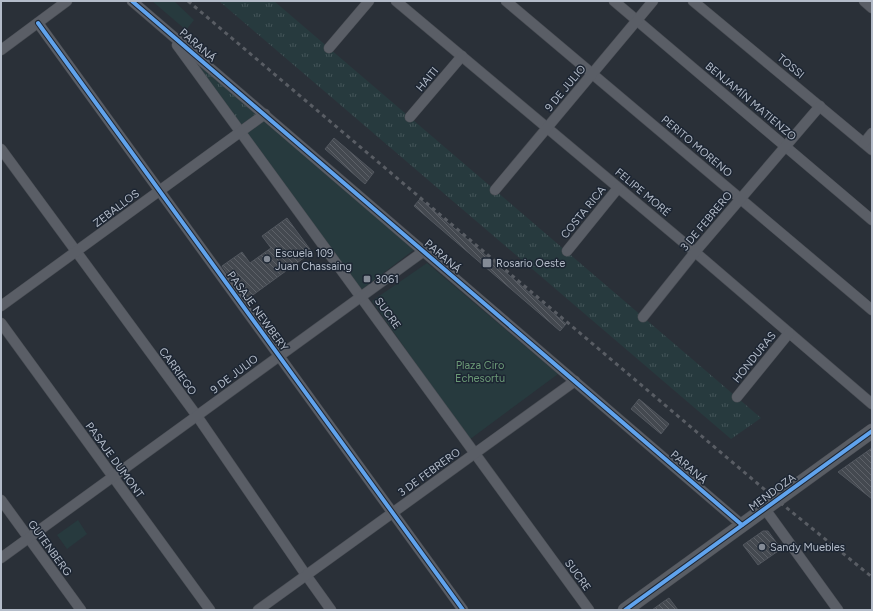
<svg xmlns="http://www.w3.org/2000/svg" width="873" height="611" font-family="Figtree,sans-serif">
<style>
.grass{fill:url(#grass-tufts)}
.park{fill:#273a3e}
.building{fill:url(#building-back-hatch);stroke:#52575f}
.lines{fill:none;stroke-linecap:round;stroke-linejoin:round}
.minor-casing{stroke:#484c53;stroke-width:11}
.secondary-casing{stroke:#484c53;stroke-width:15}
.minor{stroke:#5a5e66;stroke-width:10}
.secondary{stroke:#595d64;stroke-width:14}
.rail{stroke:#595d64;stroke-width:3;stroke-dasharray:4 4;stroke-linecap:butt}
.cycleway-casing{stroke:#1d2633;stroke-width:6}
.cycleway{stroke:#60a3ed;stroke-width:4}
.poi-dot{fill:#848b96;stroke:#1d2633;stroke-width:1.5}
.labels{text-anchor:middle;stroke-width:3;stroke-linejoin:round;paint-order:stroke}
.street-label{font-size:11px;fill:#b4bcc9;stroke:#1d2633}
.poi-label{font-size:11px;fill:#b4bcc9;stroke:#1d2633;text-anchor:start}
.park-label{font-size:11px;fill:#6b9a76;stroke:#1d2633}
</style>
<defs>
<pattern id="grass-tufts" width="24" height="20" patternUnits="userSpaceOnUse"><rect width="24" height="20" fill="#273a3e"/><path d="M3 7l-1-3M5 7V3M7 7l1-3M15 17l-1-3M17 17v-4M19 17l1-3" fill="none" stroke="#445559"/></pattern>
<pattern id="building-back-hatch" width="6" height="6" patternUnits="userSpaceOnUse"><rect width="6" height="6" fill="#444950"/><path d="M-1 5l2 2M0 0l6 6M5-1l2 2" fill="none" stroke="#5d6168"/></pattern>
</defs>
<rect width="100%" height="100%" fill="#2a3038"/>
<g class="grass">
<path d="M219,1H274L761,418L731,439Z"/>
<path d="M187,52L258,113L241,125Z"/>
</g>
<g class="park">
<path d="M152,1H174L194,20L186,30Z"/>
<path d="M266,119L415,249L361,290L245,134Z"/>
<path d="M427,263L558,374L469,440L372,301Z"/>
<path d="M78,520L87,534L67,549L57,535Z"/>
</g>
<g class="building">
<path d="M334,138L374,172L365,184L325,149Z"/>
<path d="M420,199L566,324L560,331L414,206Z"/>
<path d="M287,218L312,252L246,300L222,266L242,252L250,263L271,248L262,236Z"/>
<path d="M639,399L669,424L661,434L631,409Z"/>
<path d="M872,448V499L838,472Z"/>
<path d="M763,531H768L781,549L758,565L743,545Z"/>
<path d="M669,598L678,610H652L663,602Z"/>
</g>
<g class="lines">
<g class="minor-casing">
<g id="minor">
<path d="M132,1L742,525"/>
<path d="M396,1L695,252L872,404"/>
<path d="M506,1L872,310"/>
<path d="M614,1L872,220"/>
<path d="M693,1L872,150"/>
<path d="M864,1L872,8"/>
<path d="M38,23L463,610"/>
<path d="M177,45L589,610"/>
<path d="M329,48L369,1"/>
<path d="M1,50L67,1"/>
<path d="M410,117L462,56"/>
<path d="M864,143L872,133"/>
<path d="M1,149L197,416L306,575L331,610"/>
<path d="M495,190L653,1"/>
<path d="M567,251L618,188"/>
<path d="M1,306L265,114"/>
<path d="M643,317L695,252L820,106"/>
<path d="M1,323L210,610"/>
<path d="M737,397L789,333"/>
<path d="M1,500L81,610"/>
<path d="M765,509L838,610"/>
<path d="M1,558L424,251"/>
<path d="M258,610L575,381"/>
</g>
</g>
<g class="secondary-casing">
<path id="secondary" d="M625,610L872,431"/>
</g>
<use href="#minor" class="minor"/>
<use href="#secondary" class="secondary"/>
<path class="rail" d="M188,1L777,500L872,577"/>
<g class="cycleway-casing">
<g id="cycleway">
<path d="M132,1L742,525"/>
<path d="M38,23L463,610"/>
<path d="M625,610L872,431"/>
</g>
</g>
<use href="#cycleway" class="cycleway"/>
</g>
<g class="poi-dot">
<circle cx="267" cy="259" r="4"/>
<rect x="482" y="258" width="10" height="10" rx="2"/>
<rect x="363" y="275" width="8" height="8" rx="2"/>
<circle cx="762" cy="547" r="4"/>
</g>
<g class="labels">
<g class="street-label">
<text transform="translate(198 45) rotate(41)" y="4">PARANÁ</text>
<text transform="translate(791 66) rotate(40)" y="4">TOSSI</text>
<text transform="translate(427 79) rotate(-50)" y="4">HAITI</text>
<text transform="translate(565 88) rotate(-50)" y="4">9 DE JULIO</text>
<text transform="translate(751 101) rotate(40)" y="4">BENJAMÍN MATIENZO</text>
<text transform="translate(697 146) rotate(40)" y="4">PERITO MORENO</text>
<text transform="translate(643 192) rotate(40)" y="4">FELIPE MORÉ</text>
<text transform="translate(116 208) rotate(-37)" y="4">ZEBALLOS</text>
<text transform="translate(583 212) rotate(-51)" y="4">COSTA RICA</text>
<text transform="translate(706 221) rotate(-50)" y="4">3 DE FEBRERO</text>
<text transform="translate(443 256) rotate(41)" y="4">PARANÁ</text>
<text transform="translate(258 311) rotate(54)" y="4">PASAJE NEWBERY</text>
<text transform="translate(388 313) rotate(54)" y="4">SUCRE</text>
<text transform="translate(754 357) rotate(-51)" y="4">HONDURAS</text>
<text transform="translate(178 371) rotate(54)" y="4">CARRIEGO</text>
<text transform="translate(234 374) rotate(-37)" y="4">9 DE JULIO</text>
<text transform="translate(115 460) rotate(54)" y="4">PASAJE DUMONT</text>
<text transform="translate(689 467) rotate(41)" y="4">PARANÁ</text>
<text transform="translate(429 472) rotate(-36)" y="4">3 DE FEBRERO</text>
<text transform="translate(772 492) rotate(-36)" y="4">MENDOZA</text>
<text transform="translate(50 548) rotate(54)" y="4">GUTENBERG</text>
<text transform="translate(578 575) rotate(54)" y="4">SUCRE</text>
</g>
<g class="poi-label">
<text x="275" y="257">Escuela 109<tspan x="275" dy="13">Juan Chassaing</tspan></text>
<text x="496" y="267">Rosario Oeste</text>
<text x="375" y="283">3061</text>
<text x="770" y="551">Sandy Muebles</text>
</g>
<g class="park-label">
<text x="480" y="369">Plaza Ciro<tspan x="480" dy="13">Echesortu</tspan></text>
</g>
</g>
<rect width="873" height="611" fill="none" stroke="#b4bcc9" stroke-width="4"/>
</svg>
